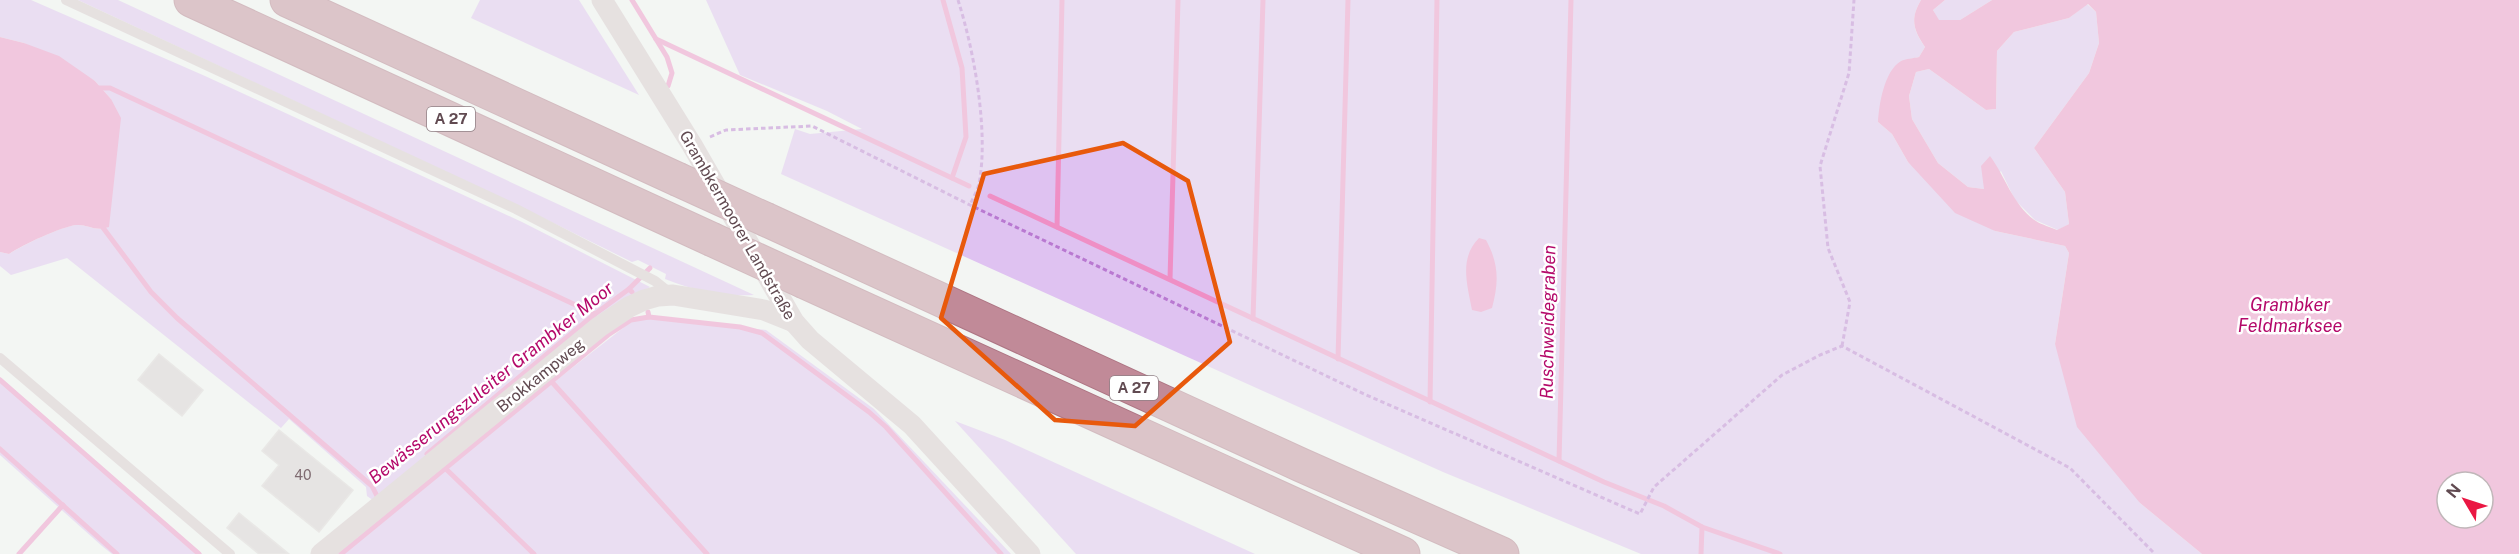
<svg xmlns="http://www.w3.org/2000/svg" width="2519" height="554" font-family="'Public Sans',sans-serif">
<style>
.green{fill:#dfc2f1}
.water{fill:#ef8fc5;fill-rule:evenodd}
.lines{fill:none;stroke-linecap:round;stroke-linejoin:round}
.stream{stroke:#ef8fc5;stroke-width:5}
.building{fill:#d8cfd1;stroke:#ded7d7;stroke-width:1.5}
.motorway-casing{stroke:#ad7583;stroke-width:35}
.path{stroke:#b979d1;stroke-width:3;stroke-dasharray:4.5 3;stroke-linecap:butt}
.service{stroke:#d7c7cb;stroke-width:10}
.minor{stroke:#d7c7cb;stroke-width:21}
.motorway{stroke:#c18a98;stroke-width:33}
.motorway-bridge-casing{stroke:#ad7583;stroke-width:35;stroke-linecap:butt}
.motorway-bridge{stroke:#c18a98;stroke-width:33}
.marked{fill:none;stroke:#e8590c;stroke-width:4.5;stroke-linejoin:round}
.labels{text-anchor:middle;stroke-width:5;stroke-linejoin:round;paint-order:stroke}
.number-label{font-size:14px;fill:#7f6b71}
.shield{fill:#fff;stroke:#908085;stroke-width:1.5}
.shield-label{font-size:15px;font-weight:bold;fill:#614a51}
.street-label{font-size:16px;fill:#614a51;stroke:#fff}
.water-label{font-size:18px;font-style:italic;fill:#b4096a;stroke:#fff}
</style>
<rect width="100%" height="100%" fill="#f3f5f3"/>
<g class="green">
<path d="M0,0H31L205,76L522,222L650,287L613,309L377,503L367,496L366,487L289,419L281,428L67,258L11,275L0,266V252L9,254C23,245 60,227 76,225C88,224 94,232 108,227L111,99L95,81L24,43L0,37Z"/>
<path d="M78,0H118L754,295C723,297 693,290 665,279L666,274L638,260L632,262L519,206Z"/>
<path d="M480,0H579L639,95L471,18Z"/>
<path d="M706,0H1921C1910,19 1913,30 1925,47L1919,57L1901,61L1878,122L1892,134L1908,162L1995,231L2065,246L2069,253L2055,344L2140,503L2202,554H1641L1443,472L781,174L795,129L810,134L862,129L827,111L740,75Z"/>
<path d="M1945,0H1992L1960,20H1938L1933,10Z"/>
<path d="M2087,4L2096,12L2099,43L2089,73L2034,148L2065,192L2069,224L2058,230L2035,220L2015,200L2001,171L1984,189L1968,187L1938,163L1912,119L1909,96L1916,72L1929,69L1986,110L1996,109L1997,51L2014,32L2069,18Z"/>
<path d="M637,317L766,330L874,409L1011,554H334Z"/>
<path d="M0,377L202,554H112L102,546L0,455Z"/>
<path d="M955,421L1005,440L1255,554H1076Z"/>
</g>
<g class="water">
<path d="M1921,0H1945L1933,10L1939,20H1960L1992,0H2519V554H2202L2140,503L2077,427L2055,344L2069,253L2065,246L1995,231L1955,213L1908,162L1892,134L1878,122C1879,105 1884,71 1901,61C1905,59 1914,58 1919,57L1925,47C1913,29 1910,19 1921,0ZM2088,4L2096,12L2099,43L2089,73L2034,148L2065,192L2069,224L2057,230C2051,227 2042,225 2036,221C2014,207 2005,176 1990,156L1981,166L1984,189L1968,187L1938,163L1912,119L1909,96L1916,72L1929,69L1986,110L1996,109L1997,51L2014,32L2069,18ZM2447,482H2483V518H2447Z"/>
<path d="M0,37L24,43L59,56L95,81L111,99L121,118L109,227C94,232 88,224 76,225C61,227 22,245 9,254L0,252Z"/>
<path d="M1479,238L1486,240C1499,264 1499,282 1492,308L1481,312L1472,310C1467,284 1459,258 1479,238Z"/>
</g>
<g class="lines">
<g class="stream">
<path d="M632,0L667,57L672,73L668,86"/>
<path d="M943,0L962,68L966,137L952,178"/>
<path d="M656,39L969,186"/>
<path d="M95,88H110L595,314"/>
<path d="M990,196L1604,482L1664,506L1702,527L1701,554"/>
<path d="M101,225L151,292L177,318L372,486L377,496"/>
<path d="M1057,227L1062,0"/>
<path d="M1170,279L1178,0"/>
<path d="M632,292L629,289L650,268"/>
<path d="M648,312L649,317L740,327L762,333L869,412L886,427L1001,554"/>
<path d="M1253,319L1263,0"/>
<path d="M1338,359L1348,0"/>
<path d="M0,380L199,554"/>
<path d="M551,381L707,554"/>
<path d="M1430,402L1437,0"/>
<path d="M0,449L117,554"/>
<path d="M427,454L595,314L629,289"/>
<path d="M1559,461L1571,0"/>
<path d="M446,469L534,554"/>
<path d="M1702,527L1780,554"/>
<path d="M19,554L63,505"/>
<path d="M341,554L608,335L631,320L649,317"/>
</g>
</g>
<g class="building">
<path d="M159,354L203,390L182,416L138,380Z"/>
<path d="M279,430L353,490L319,532L262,486L279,465L262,451Z"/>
<path d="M239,513L289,554H259L227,528Z"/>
</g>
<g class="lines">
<g class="motorway-casing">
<g id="motorway">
<path d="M191,0L711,239"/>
<path d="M287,0L677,179"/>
<path d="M767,220L1301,465L1502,554"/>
<path d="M805,282L1403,554"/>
</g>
</g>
<g class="path">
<path d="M958,0C974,50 989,132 979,184C977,191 973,198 970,205"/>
<path d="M710,137L726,130L812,126L970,205L1364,394L1640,514L1654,487L1782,375L1820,355L1842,346L2070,468L2155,554"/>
<path d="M1842,346L1850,302L1828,248L1820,166L1849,73L1854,0"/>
</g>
<g class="service">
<path d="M66,0L516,209L655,281L670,293"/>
<path d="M0,358L230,554"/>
</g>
<g class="minor">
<path d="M602,0L692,145L794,322L810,340L912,425L1030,554"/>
<path d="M321,554L599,327L629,307L644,300L658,296L673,295L764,310L794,322"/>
</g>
<use href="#motorway" class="motorway"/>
<g class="motorway-bridge-casing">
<g id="motorway-bridge">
<path d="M677,179L767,220"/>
<path d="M711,239L805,282"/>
</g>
</g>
<use href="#motorway-bridge" class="motorway-bridge"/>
</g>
<path d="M0 0H2519V554H0ZM1123,143L1188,181L1230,342L1135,426L1055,420L941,318L984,174Z" fill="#f3f5f3" fill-opacity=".55" fill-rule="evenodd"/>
<path class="marked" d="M1123,143L1188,181L1230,342L1135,426L1055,420L941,318L984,174Z"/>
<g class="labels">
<g class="number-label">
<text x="303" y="480">40</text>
</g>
<g class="shield">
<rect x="427" y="107" width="48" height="24" rx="4.5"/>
<rect x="1110" y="376" width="48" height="24" rx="4.5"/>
</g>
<g class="shield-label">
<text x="451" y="124">A 27</text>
<text x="1134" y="393">A 27</text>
</g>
<g class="street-label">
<text transform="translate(738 225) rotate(60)" y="6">Grambkermoorer Landstraße</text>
<text transform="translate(540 375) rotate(-39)" y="6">Brokkampweg</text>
</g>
<g class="water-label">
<text x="2290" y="311">Grambker<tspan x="2290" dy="21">Feldmarksee</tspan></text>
<text transform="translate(1548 322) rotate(-89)" y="6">Ruschweidegraben</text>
<text transform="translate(491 383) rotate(-39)" y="6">Bewässerungszuleiter Grambker Moor</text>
</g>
</g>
<g transform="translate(2465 500) rotate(309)"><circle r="28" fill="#ffffff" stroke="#c0b7b9" stroke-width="1.5"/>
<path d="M0-4.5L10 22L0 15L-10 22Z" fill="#ea1743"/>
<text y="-9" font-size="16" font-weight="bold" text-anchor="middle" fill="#614a51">N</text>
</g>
</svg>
